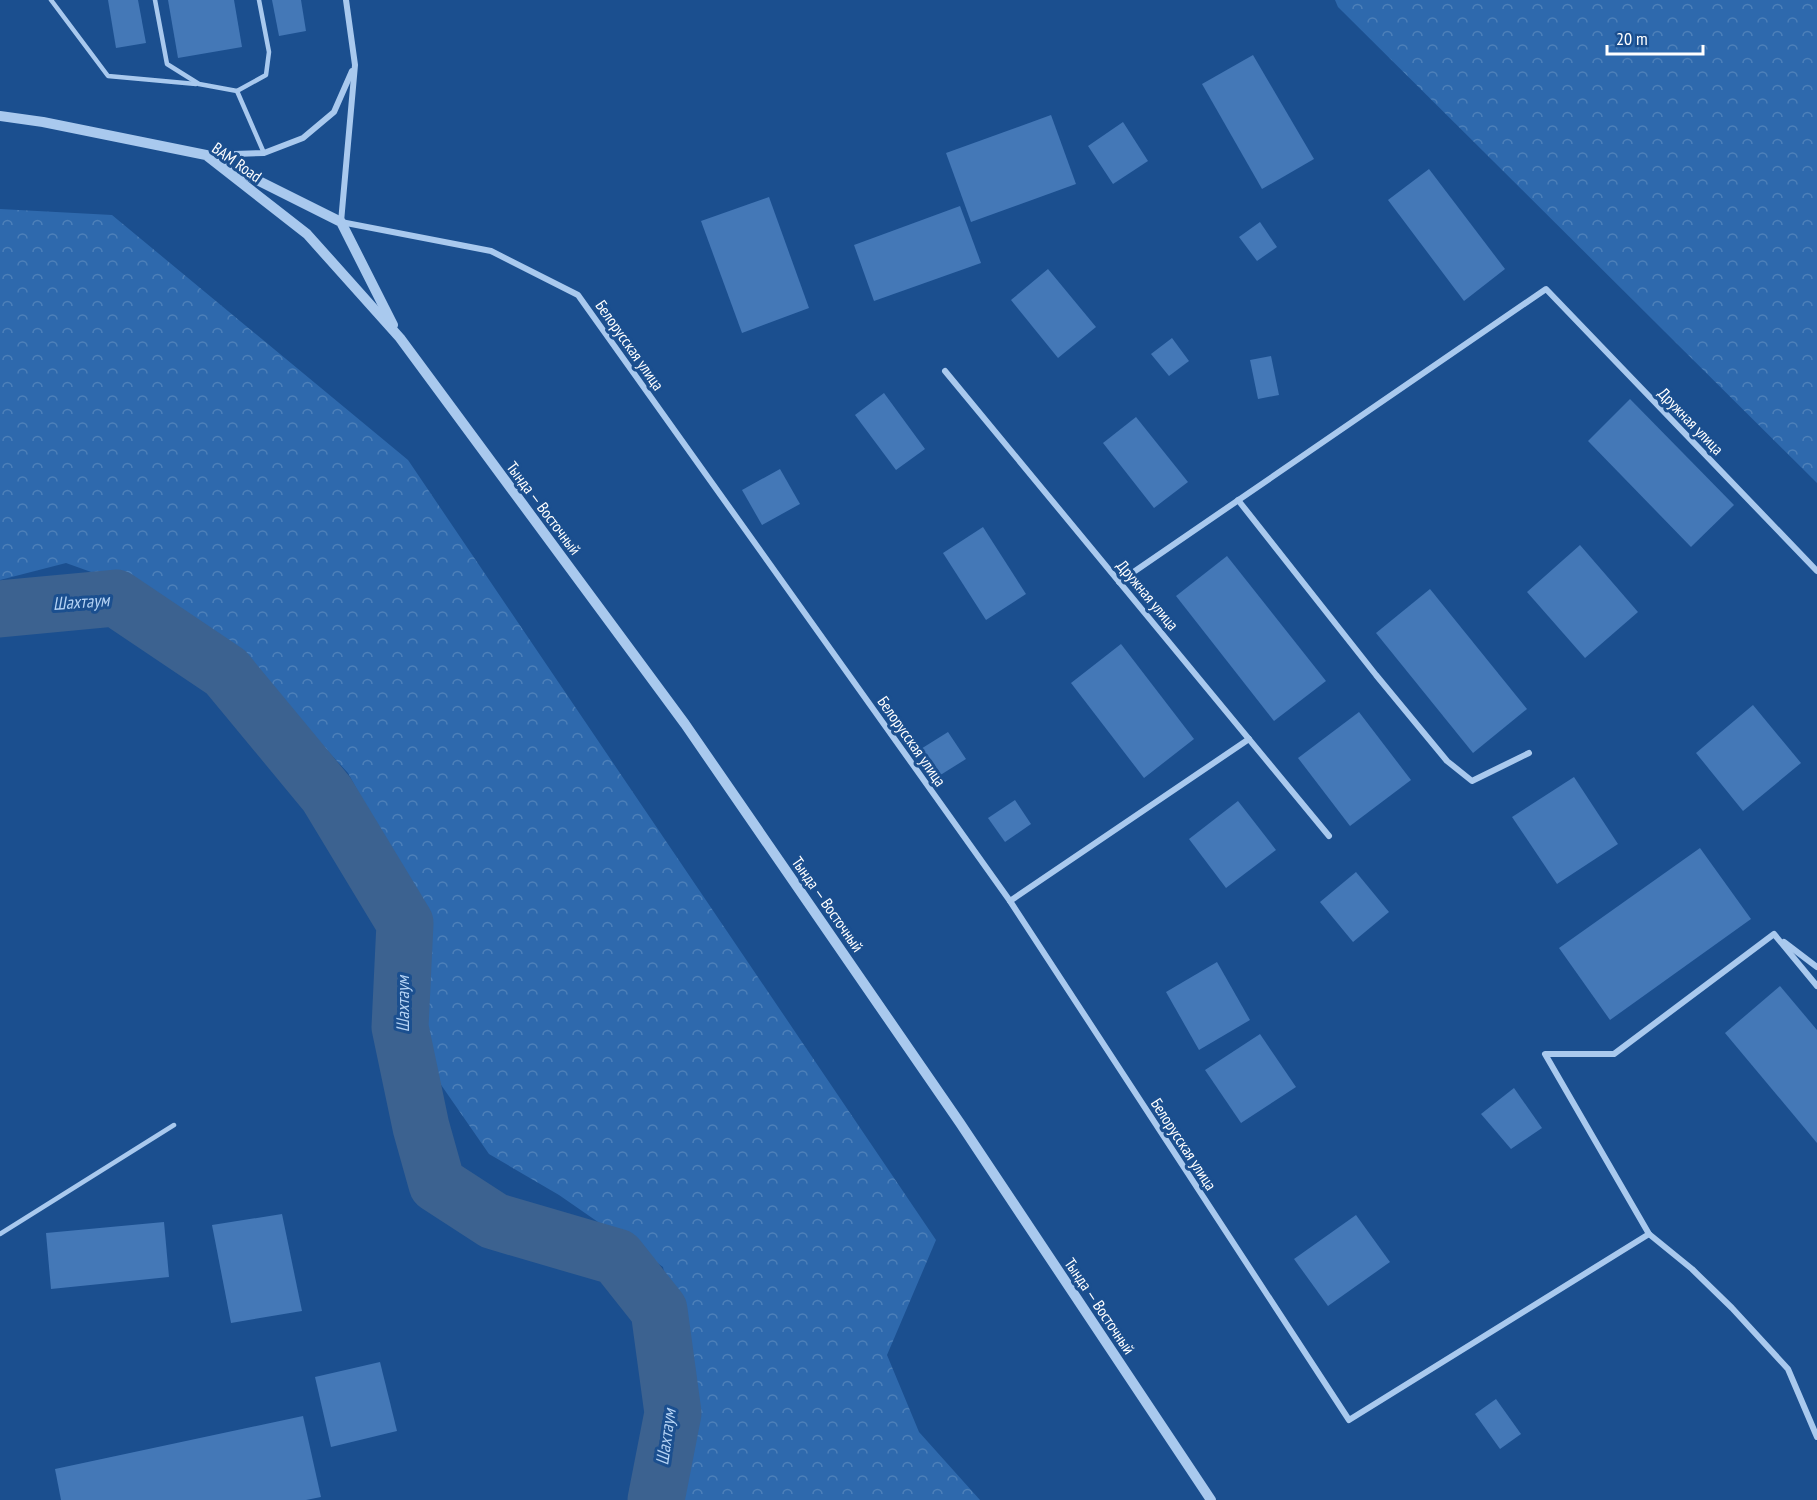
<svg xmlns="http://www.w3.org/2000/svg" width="1817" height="1500" font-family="'PT Sans Narrow',sans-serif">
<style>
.forest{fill:url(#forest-crowns)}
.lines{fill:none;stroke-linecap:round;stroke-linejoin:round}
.river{stroke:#3c6290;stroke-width:57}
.building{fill:#4478b7}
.service{stroke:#a9c9ee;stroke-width:4.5}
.minor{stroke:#a9c9ee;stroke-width:6}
.tertiary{stroke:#a9c9ee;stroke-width:10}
.labels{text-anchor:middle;stroke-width:6;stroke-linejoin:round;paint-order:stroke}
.street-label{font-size:16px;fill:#fff;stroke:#1b4f8f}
.water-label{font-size:18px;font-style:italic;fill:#b5d3f5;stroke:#1b4f8f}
</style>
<defs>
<pattern id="forest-crowns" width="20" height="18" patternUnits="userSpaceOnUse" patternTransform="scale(1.5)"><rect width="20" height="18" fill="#2e69ad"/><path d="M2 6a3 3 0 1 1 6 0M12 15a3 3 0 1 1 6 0" fill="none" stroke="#4d80b9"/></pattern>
</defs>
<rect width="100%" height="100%" fill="#1b4f8f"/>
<g class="forest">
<path d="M1335,0H1817V483L1338,7Z"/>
<path d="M0,209L112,215L408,460L936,1240L887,1355L919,1432L980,1500H675L680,1490L685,1371L663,1267L559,1195L489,1154L437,1079L414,1011L428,937L400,869L348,773L263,681L189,616L94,573L66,563L0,580Z"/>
</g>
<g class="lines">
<path class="river" d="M0,609L116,598L226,672L327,794L405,923L400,1027L421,1127L437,1184L494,1221L617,1257L659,1310L673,1413L656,1500"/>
</g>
<g class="building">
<path d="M108,0H138L146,43L116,48Z"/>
<path d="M168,0H234L242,47L178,58Z"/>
<path d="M272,0H301L306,31L279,36Z"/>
<path d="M1253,55L1314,159L1262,189L1202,84Z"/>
<path d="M1051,115L1076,184L971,222L946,153Z"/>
<path d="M1123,122L1148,161L1113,184L1088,146Z"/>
<path d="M1429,169L1505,269L1464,301L1388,200Z"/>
<path d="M769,197L809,308L742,333L701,221Z"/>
<path d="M960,206L981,263L874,301L854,245Z"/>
<path d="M1260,222L1277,247L1257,261L1239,237Z"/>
<path d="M1048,269L1096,327L1058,358L1011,300Z"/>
<path d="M1172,338L1189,361L1169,376L1151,354Z"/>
<path d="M1271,356L1279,395L1258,399L1250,360Z"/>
<path d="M884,393L925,449L896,470L855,415Z"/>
<path d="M1630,399L1734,505L1691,547L1588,441Z"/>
<path d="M1136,417L1188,482L1154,508L1103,443Z"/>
<path d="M780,469L800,504L762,525L742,490Z"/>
<path d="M983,527L1026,594L986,620L943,553Z"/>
<path d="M1580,545L1638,612L1585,658L1527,592Z"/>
<path d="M1227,556L1326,681L1274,721L1176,596Z"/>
<path d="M1430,589L1527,709L1473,753L1376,633Z"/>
<path d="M1121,644L1194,739L1144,778L1071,683Z"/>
<path d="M1753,705L1801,763L1743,811L1696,753Z"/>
<path d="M1359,712L1411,780L1350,826L1298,758Z"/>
<path d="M948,732L966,759L934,779L916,752Z"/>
<path d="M1574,777L1618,844L1557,884L1512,817Z"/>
<path d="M1015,800L1031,824L1005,842L988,818Z"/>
<path d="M1238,801L1276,850L1226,888L1189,839Z"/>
<path d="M1700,848L1751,919L1610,1020L1559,948Z"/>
<path d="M1356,872L1389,912L1353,942L1320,902Z"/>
<path d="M1217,962L1250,1020L1199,1050L1166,992Z"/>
<path d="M1780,986L1817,1030V1143L1725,1033Z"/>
<path d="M1260,1034L1296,1087L1241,1123L1205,1070Z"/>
<path d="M1514,1088L1542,1128L1511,1149L1481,1114Z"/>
<path d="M282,1214L302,1311L231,1323L212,1225Z"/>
<path d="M1356,1215L1390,1262L1328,1306L1294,1259Z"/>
<path d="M164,1222L169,1277L51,1289L46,1233Z"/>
<path d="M380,1362L397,1431L331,1447L315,1377Z"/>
<path d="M1496,1399L1521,1434L1500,1449L1475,1414Z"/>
<path d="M303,1416L321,1497L306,1500H61L55,1469Z"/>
</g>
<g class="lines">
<g class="service">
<path d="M51,0L108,76L196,84"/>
<path d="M155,0L167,64L199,84L237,91L266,75L269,52L259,0"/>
<path d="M237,91L264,153"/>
<path d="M0,1234L174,1125"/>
</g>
<g class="minor">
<path d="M346,0L355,65L341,222L491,251L578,295L1010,901L1349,1420L1649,1234L1545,1054H1614L1774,934L1817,986"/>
<path d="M206,155L264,153L303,138L334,112L352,71"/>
<path d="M945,371L1329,836"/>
<path d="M1238,500L1376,675L1447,761L1472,781L1529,753"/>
<path d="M1119,582L1546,289L1817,571"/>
<path d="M1010,901L1249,739"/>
<path d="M1784,942L1817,967"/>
<path d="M1649,1234L1692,1269L1732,1308L1788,1369L1817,1437"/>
</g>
<g class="tertiary">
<path d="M0,116L43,122L206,155L307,234L400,338L685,724L960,1123L1211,1500"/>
<path d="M227,165L341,222L393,325"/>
</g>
</g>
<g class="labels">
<g class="street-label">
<text transform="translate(237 162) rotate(35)" y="6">BAM Road</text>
<text transform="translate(630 345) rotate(55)" y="6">Белорусская улица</text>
<text transform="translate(1691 421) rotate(46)" y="6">Дружная улица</text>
<text transform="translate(544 508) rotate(53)" y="6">Тында — Восточный</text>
<text transform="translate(1148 595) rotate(50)" y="6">Дружная улица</text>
<text transform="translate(912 741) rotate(55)" y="6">Белорусская улица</text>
<text transform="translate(828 904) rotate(55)" y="6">Тында — Восточный</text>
<text transform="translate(1184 1144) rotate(57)" y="6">Белорусская улица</text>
<text transform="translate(1100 1306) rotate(56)" y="6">Тында — Восточный</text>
</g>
<g class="water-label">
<text transform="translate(81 602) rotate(-4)" y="6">Шахтаум</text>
<text transform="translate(403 1004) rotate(-90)" y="6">Шахтаум</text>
<text transform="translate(666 1437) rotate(-82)" y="6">Шахтаум</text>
</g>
</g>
<path d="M1607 45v9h96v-9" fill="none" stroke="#ffffff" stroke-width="3"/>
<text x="1616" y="45" font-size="18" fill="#ffffff" stroke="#1b4f8f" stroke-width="4.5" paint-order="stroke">20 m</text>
</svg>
